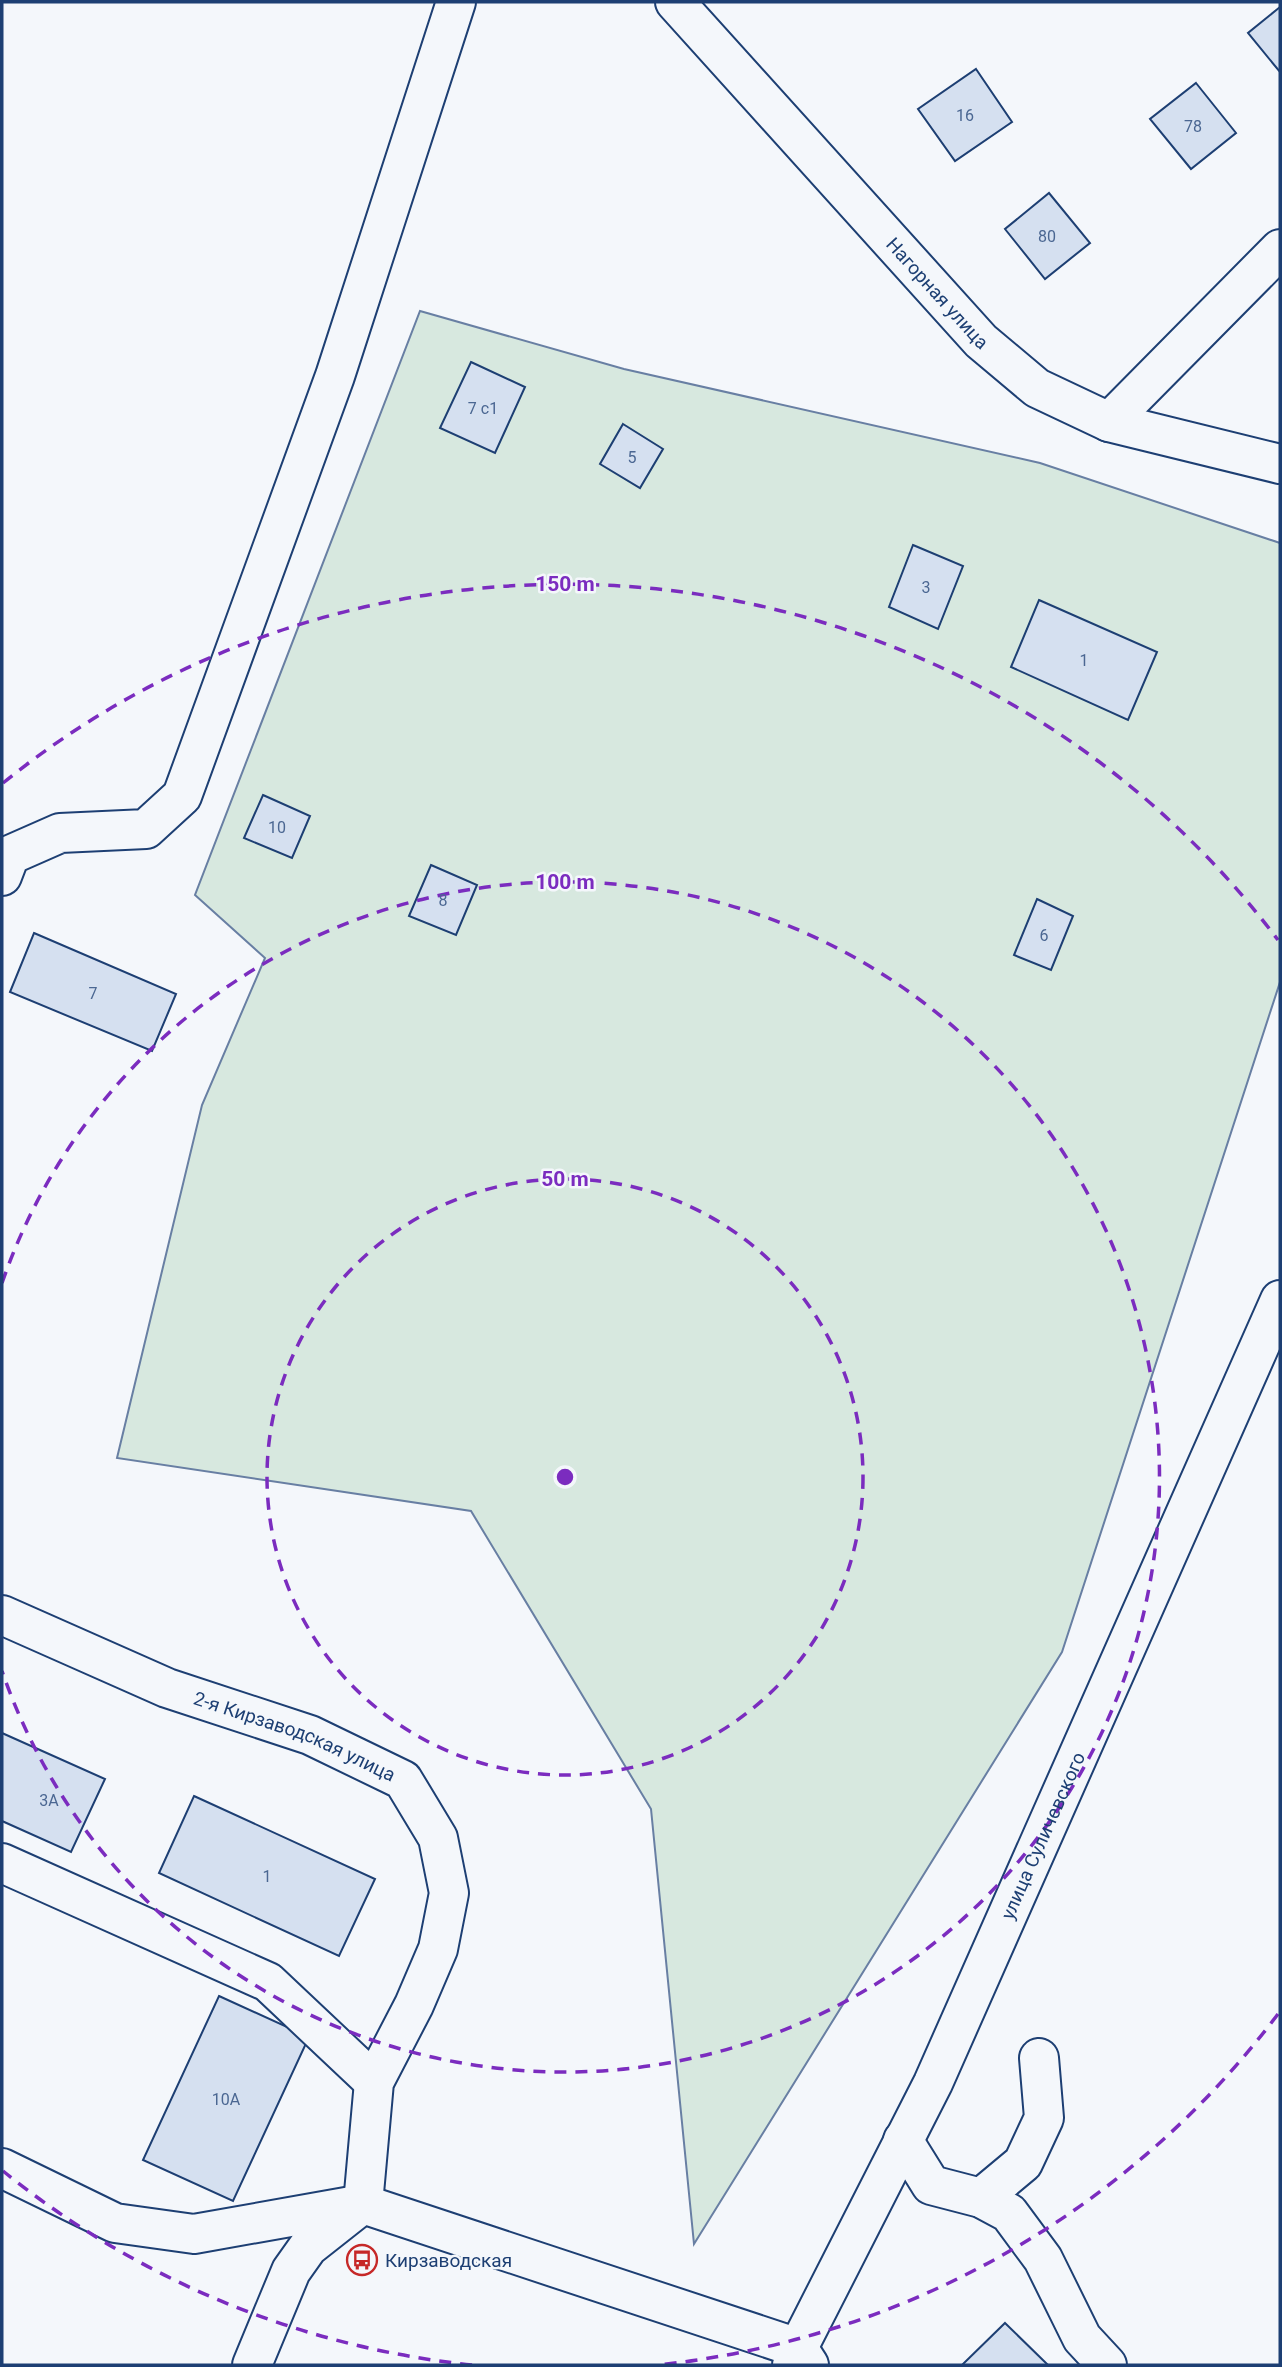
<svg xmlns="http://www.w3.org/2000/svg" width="1282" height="2367" font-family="Roboto,sans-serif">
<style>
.green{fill:#d7e8df;stroke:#687fa3;stroke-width:2}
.building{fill:#d5e0f0;stroke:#1d3f73;stroke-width:2}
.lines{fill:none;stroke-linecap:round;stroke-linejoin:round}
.minor-casing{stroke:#1d3f73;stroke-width:42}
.minor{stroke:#f4f7fb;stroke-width:38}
.ring{fill:none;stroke:#7b2cbf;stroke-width:3.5;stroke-dasharray:12 9}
.labels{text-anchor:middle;stroke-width:5;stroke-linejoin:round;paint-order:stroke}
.number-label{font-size:16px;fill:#4b6792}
.street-label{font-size:19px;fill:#1d3f73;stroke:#f4f7fb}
.poi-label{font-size:19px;fill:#1d3f73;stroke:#f4f7fb;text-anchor:start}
.centre{fill:#7b2cbf;stroke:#f4f7fb;stroke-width:3.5}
.ring-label{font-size:21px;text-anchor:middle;font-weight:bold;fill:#7b2cbf;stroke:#f4f7fb;stroke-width:5;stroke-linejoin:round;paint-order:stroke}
</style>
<rect width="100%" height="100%" fill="#f4f7fb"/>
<path class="green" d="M420,311L624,369L1040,463L1280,543V982L1062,1652L694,2244L651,1809L471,1511L117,1458L202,1105L265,958L195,895Z"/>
<g class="building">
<path d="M1280,7V72L1248,33Z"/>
<path d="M976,69L1012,122L955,161L918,109Z"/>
<path d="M1196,83L1236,133L1191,169L1150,119Z"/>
<path d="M1049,193L1090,243L1045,279L1005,229Z"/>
<path d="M471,362L525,387L495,453L440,428Z"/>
<path d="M623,424L663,449L640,488L600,464Z"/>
<path d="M913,545L963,566L938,629L889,607Z"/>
<path d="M1039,600L1157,652L1128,720L1011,667Z"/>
<path d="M263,795L310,816L292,858L244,838Z"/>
<path d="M431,865L477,885L456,935L409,916Z"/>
<path d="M1037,899L1073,916L1051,970L1014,955Z"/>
<path d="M34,933L176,994L152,1051L10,992Z"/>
<path d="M2,1733L105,1779L71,1852L2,1821Z"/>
<path d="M194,1796L375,1879L339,1956L159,1873Z"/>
<path d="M219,1996L309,2037L233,2201L143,2160Z"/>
<path d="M1005,2323L1048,2365H962Z"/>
</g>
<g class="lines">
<g class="minor-casing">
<g id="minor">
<path id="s1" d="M675,2L981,341L1037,388L1109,422L1280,464"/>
<path d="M1109,422L1280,249"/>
<path d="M2,876L10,855L60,833L146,829L182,796L335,376L456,2"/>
<path id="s2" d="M2,1615L167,1688L310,1735L403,1780L438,1838L449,1893L438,1949L414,2005L374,2082L363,2204"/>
<path d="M2,1863L268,1982L374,2082"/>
<path d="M903,2140L931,2185L981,2198L1009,2213L1043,2259L1082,2338L1107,2365"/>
<path d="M2,2168L115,2223L194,2234L363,2204L798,2348L809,2365"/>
<path d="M981,2198L1023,2163L1044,2118L1039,2058"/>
<path d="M252,2365L291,2271L308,2247L360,2206"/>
<path id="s3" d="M792,2365L798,2348L933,2083L1280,1300"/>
</g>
</g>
<use href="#minor" class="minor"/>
</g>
<g class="ring">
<circle cx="565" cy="1477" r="298"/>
<path d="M2 1283A595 595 0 1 1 2 1671"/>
<path d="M1278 2014A893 893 0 0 1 658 2365M472 2365A893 893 0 0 1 3 2171M3 783A893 893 0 0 1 1278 940"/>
</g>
<defs>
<g id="bus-ring" transform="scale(1.575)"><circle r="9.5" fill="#f4f7fb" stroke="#c62828" stroke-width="1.5"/><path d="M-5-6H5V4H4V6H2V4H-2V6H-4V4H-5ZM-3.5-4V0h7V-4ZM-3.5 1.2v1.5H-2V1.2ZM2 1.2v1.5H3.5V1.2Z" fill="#c62828"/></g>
</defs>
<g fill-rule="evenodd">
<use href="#bus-ring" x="362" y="2260"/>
</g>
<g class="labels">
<g class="number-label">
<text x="965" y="121">16</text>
<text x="1193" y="132">78</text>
<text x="1047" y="242">80</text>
<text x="483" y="414">7 с1</text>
<text x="632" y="463">5</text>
<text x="926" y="593">3</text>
<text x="1084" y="666">1</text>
<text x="277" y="833">10</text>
<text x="443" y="906">8</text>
<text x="1044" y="941">6</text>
<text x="93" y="999">7</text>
<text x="49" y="1806">3А</text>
<text x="267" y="1882">1</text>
<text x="226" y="2105">10А</text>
</g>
<g class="street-label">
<text dy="7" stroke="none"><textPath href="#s1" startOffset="392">Нагорная улица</textPath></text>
<text dy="7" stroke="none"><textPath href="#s2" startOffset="317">2-я Кирзаводская улица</textPath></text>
<text dy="7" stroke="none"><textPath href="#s3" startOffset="586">улица Суличевского</textPath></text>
</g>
<g class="poi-label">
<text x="385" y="2267">Кирзаводская</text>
</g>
</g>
<circle cx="565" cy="1477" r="10" class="centre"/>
<g class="ring-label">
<text x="565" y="591">150 m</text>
<text x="565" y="889">100 m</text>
<text x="565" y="1186">50 m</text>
</g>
<rect width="1282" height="2367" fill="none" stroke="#1d3f73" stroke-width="7"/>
</svg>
